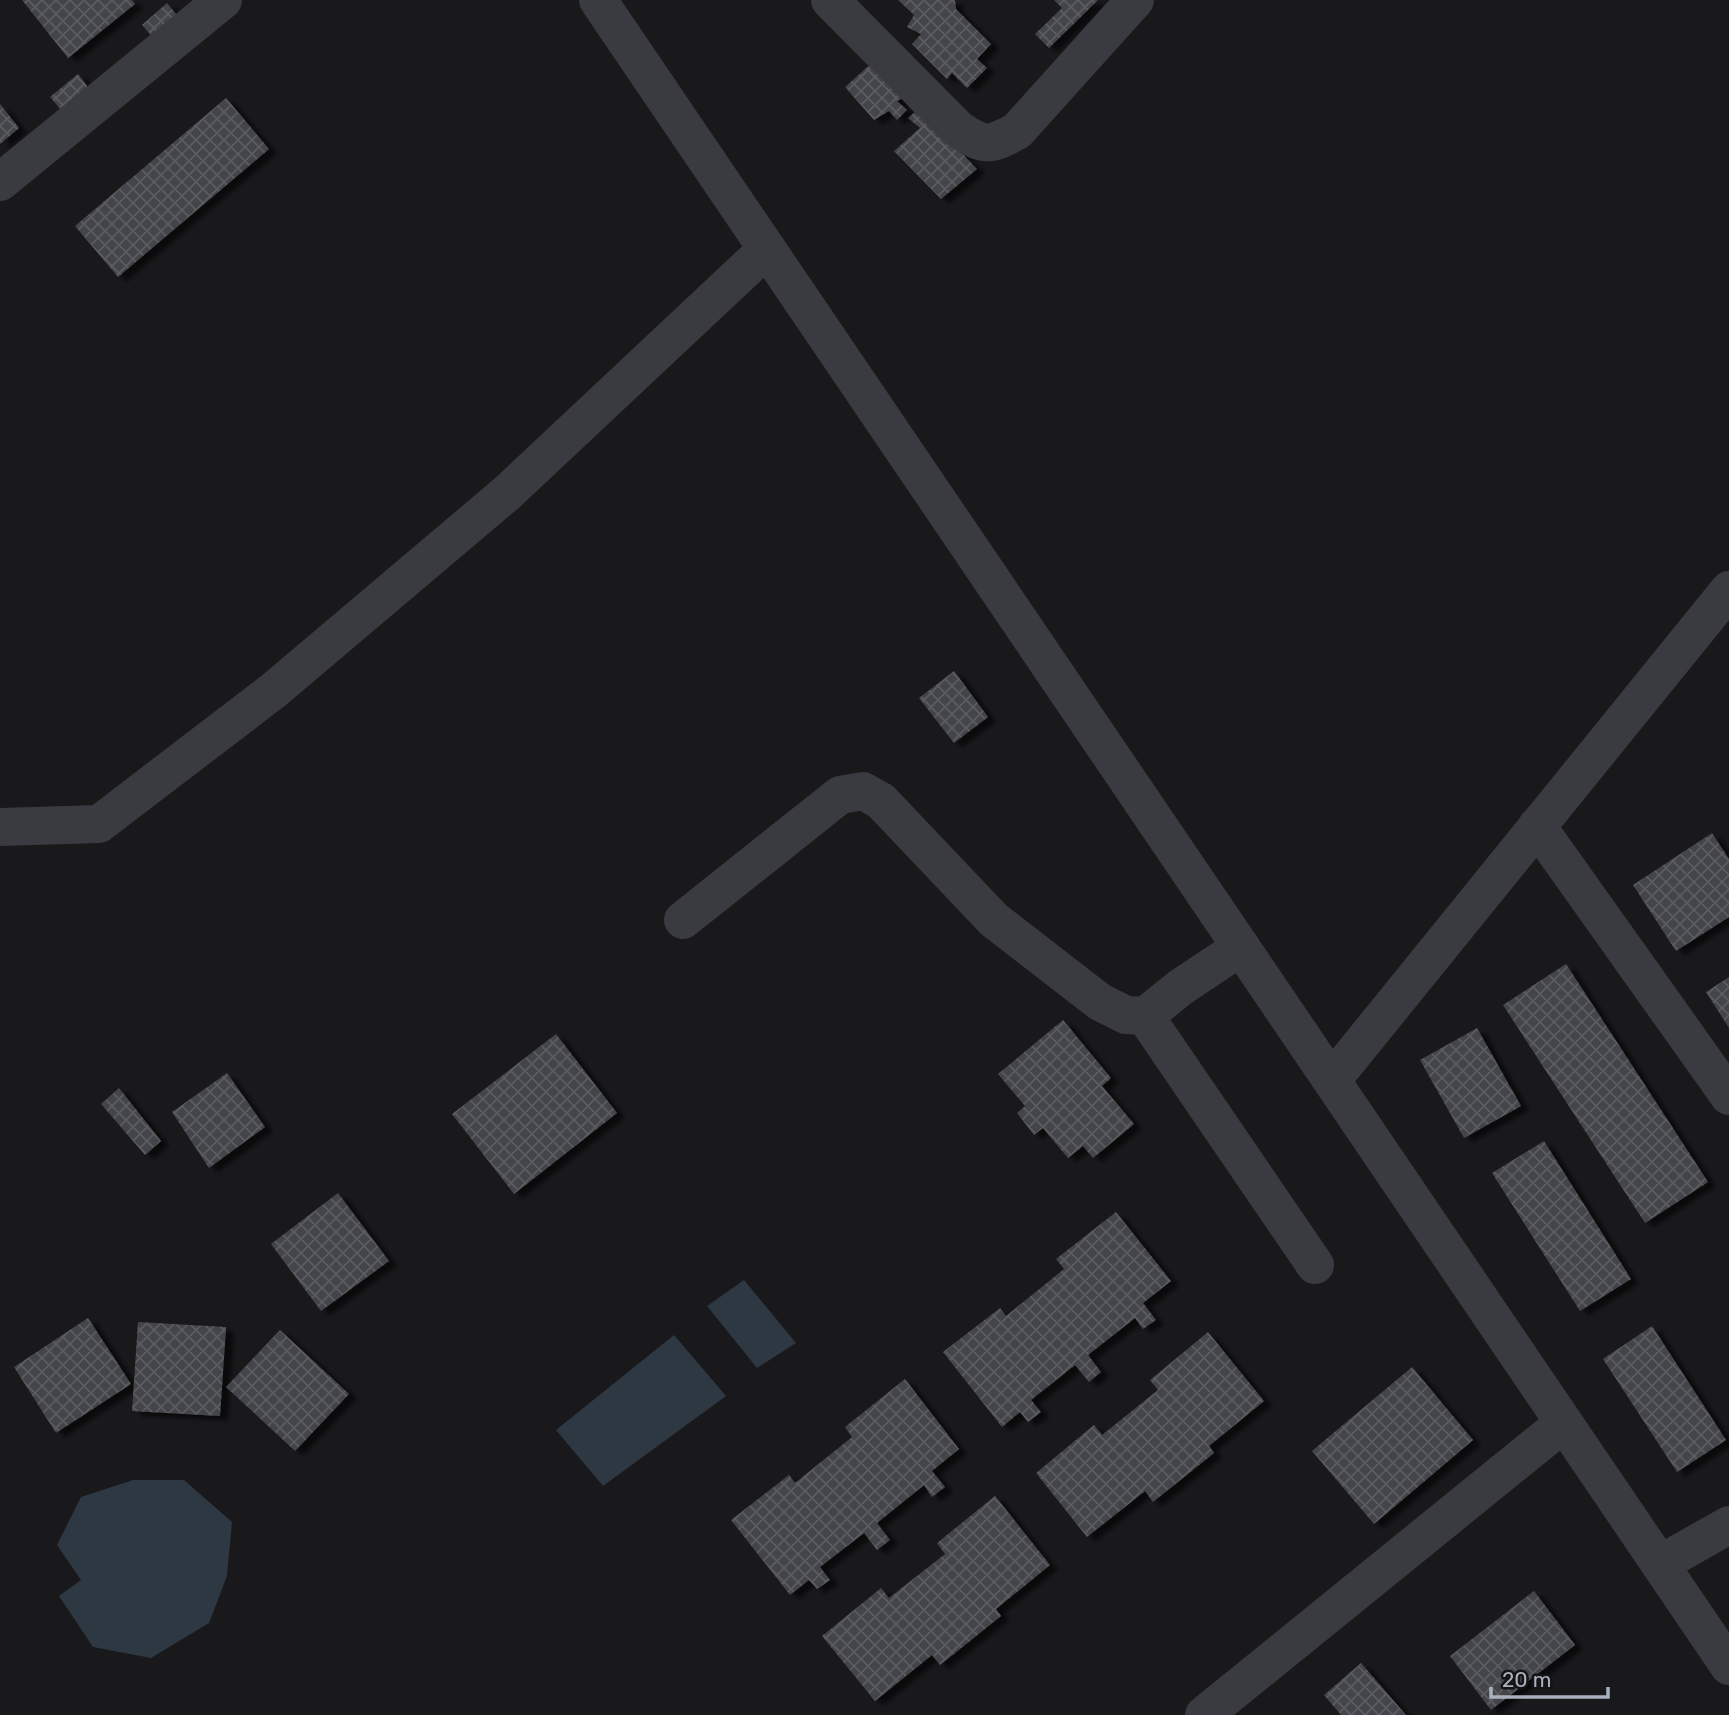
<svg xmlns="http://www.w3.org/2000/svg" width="1729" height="1715" font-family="Rubik,sans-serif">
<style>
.water{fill:#2d3842}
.building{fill:url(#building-cross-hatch);filter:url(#shadow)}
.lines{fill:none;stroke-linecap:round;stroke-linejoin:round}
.minor{stroke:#3a3b41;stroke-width:38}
</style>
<defs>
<pattern id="building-cross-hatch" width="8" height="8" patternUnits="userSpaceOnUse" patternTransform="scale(1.75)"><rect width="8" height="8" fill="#434449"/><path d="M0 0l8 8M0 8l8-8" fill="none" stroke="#5b5c61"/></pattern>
<filter id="shadow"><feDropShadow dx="8" dy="4.5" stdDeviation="2" flood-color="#0009"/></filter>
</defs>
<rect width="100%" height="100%" fill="#19191c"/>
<g class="water">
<path d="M744,1280L796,1343L757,1368L707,1306Z"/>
<path d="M674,1335L726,1396L603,1486L556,1430Z"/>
<path d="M133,1480H184L232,1522L227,1576L209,1623L151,1658L93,1647L59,1596L81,1580L57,1545L81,1497Z"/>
</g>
<g class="building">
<path d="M22,0H132L135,4L68,58Z"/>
<path d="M898,0H955L956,9L991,44L977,59L987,68L967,88L952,73L947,79L912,44L921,34L907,27L914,15Z"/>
<path d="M1054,0H1098L1049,48L1035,34L1062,8Z"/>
<path d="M167,3L181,20L156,41L142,25Z"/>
<path d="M874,61L907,96L897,101L907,110L897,120L889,111L874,120L845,87Z"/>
<path d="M78,74L94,95L68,118L50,97Z"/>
<path d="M226,98L269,149L118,277L75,226Z"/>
<path d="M0,104L19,128L0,144Z"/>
<path d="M922,106L932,122L977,169L941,199L894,151L920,128L908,118Z"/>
<path d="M954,671L988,717L954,743L919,698Z"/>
<path d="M1712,833L1729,859V917L1676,951L1633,885Z"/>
<path d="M1566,964L1708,1182L1645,1223L1503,1005Z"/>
<path d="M1729,977V1028L1706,992Z"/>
<path d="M1063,1020L1111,1078L1102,1086L1134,1124L1093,1158L1083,1146L1068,1158L1043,1128L1034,1135L1017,1113L1025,1106L998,1074Z"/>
<path d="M1477,1028L1521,1106L1464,1138L1420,1060Z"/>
<path d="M556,1034L617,1113L514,1194L452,1114Z"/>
<path d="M227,1073L265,1127L209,1168L172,1112Z"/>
<path d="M119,1088L161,1141L145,1155L101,1104Z"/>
<path d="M1544,1141L1631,1279L1580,1311L1492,1173Z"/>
<path d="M338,1193L389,1261L321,1311L271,1244Z"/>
<path d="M1116,1212L1171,1281L1143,1303L1156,1320L1143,1329L1135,1318L1088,1355L1101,1372L1089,1382L1075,1365L1031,1400L1041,1412L1028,1422L1020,1412L1002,1427L943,1352L1000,1308L1006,1316L1064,1269L1056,1259Z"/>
<path d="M88,1318L131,1384L56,1433L14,1367Z"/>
<path d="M138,1322L226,1327L220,1416L132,1411Z"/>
<path d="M1652,1326L1726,1440L1677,1472L1603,1359Z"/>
<path d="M280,1330L349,1394L295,1451L226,1387Z"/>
<path d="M1208,1332L1264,1401L1209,1446L1214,1453L1153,1502L1145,1491L1087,1537L1036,1473L1094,1425L1102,1435L1158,1390L1150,1380Z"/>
<path d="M1412,1367L1473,1440L1374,1524L1312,1451Z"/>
<path d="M905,1379L959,1449L932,1471L945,1487L932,1497L924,1485L877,1523L890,1540L877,1550L864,1533L820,1567L830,1580L817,1589L809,1580L790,1595L731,1520L789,1475L795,1483L852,1437L845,1427Z"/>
<path d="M995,1496L1050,1565L996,1609L1001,1616L940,1665L932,1655L875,1701L822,1636L881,1588L889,1598L945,1554L937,1543Z"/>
<path d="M1534,1591L1575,1645L1491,1710L1450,1656Z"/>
<path d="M1361,1663L1406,1715H1341L1324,1695Z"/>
</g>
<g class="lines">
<g class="minor">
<path d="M598,0L1729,1666"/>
<path d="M830,0L958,129C985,147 989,146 1017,131L1135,0"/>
<path d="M0,182L223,0"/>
<path d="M1537,826L1729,1096"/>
<path d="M0,827L99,824L273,691L507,493L767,249"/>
<path d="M683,920L840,795L863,791L881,801L994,920L1100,1002L1126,1015L1145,1016L1181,987L1241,947"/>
<path d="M1145,1016L1315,1265"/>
<path d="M1332,1080L1729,590"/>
<path d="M1660,1564L1729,1525"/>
<path d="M1204,1715L1564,1423"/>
</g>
</g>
<path d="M1491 1687v10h117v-10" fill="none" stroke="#abb0bd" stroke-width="3.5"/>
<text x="1502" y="1687" font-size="21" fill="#abb0bd" stroke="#141417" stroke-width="5" paint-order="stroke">20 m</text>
</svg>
